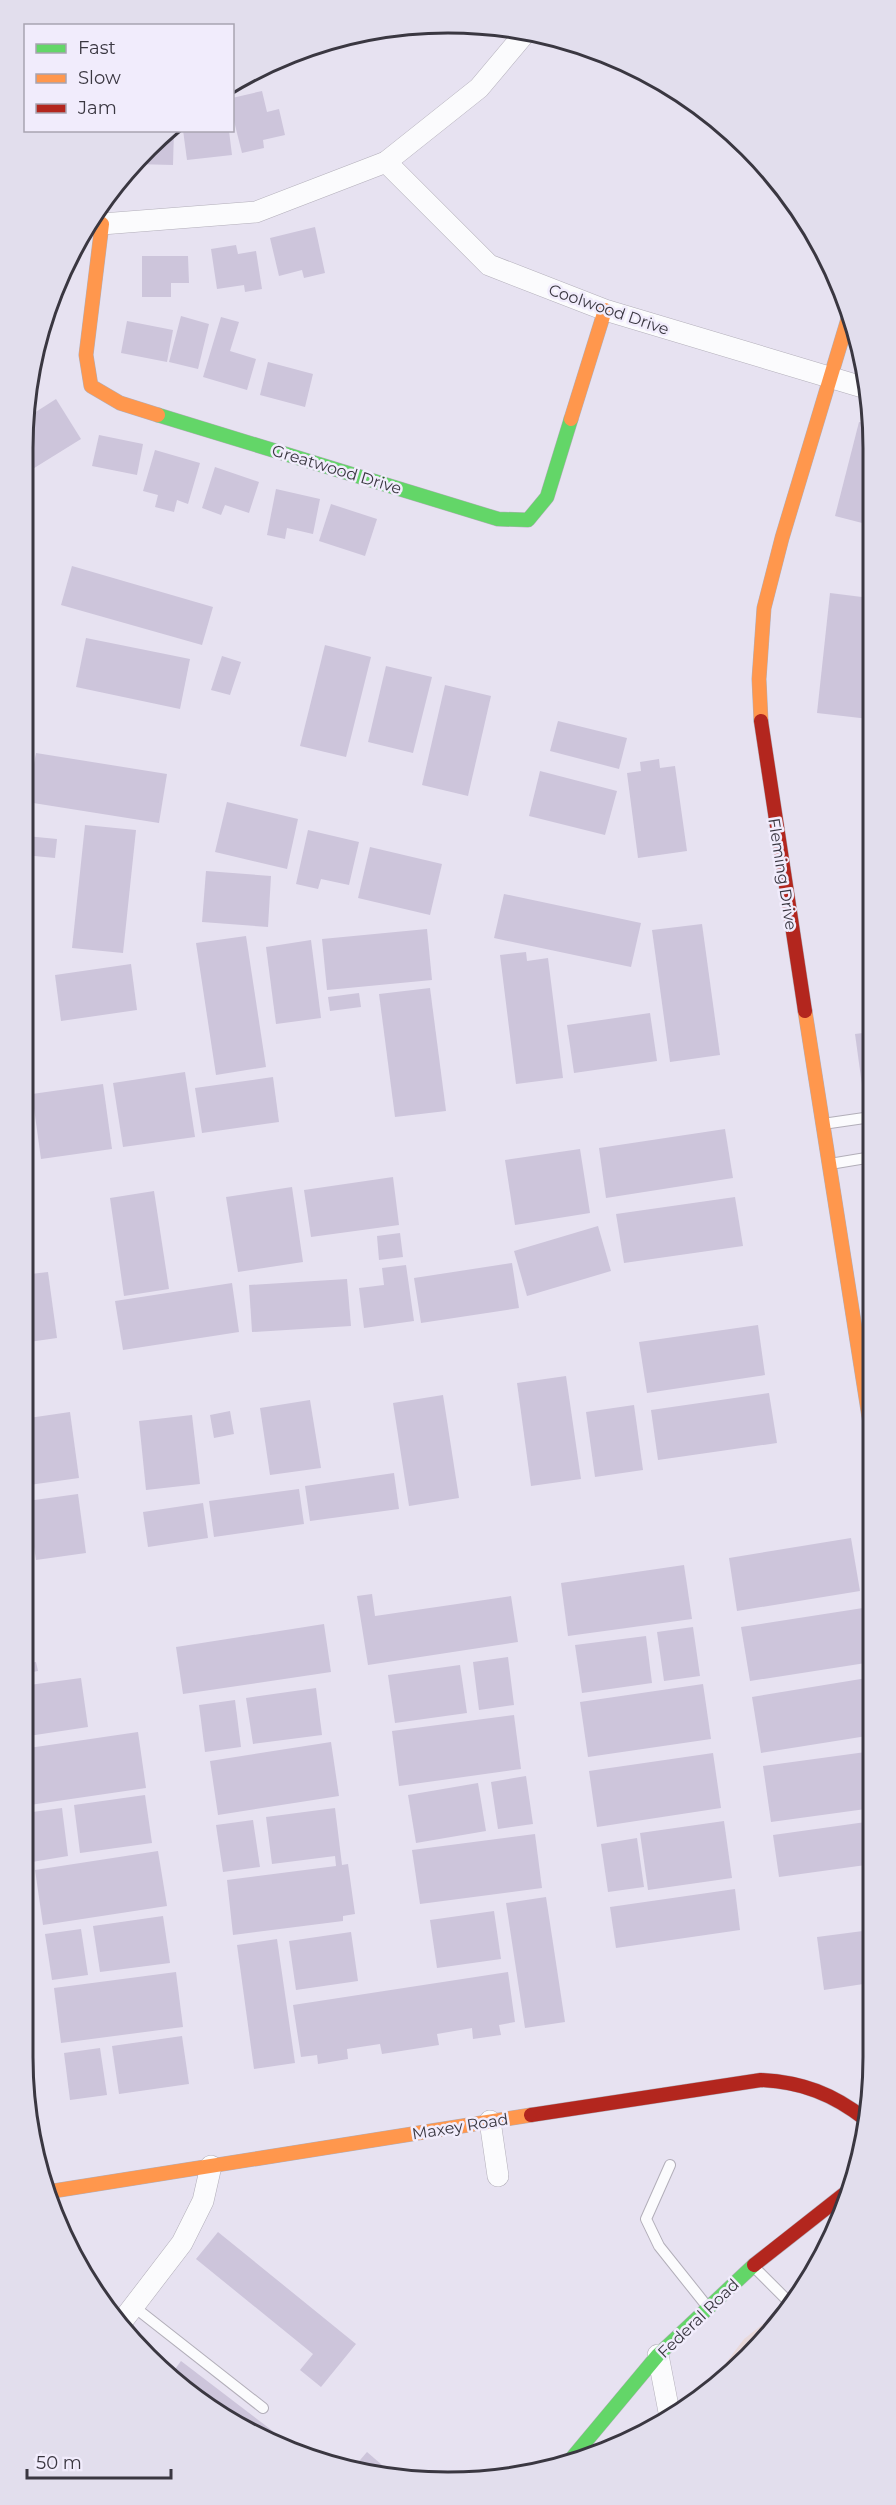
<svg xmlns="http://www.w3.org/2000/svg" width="896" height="2505" font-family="Montserrat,sans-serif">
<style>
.commercial{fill:#e9d9da}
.building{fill:#cdc5db}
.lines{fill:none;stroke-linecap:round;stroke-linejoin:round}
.lane-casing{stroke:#b2aeb9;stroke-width:12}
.street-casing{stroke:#b2aeb9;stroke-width:22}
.fast-casing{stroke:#b2aeb9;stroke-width:15}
.slow-casing{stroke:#b2aeb9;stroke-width:15}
.jam-casing{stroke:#b2aeb9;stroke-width:15}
.lane{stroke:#fbfbfd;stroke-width:10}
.street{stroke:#fbfbfd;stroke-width:21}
.fast{stroke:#63d668;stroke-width:14}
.slow{stroke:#ff974d;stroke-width:14}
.jam{stroke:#b3261e;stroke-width:14}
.labels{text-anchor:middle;stroke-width:5;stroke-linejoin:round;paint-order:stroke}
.street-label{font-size:16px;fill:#3a3741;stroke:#f1ecfc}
.rim{fill:none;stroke:#3a3741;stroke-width:3}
</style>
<rect width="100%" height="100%" fill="#e7e2f1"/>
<path class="commercial" d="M799,2296L749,2358L697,2401L744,2339Z"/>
<g class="building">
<path d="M262,91L267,112L279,109L285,135L263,140L264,148L242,153L232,113V98Z"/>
<path d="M165,130H174L173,165L134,164Z"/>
<path d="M183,130L229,131L232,155L187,160Z"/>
<path d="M315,227L325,273L304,278L302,270L279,276L270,238Z"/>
<path d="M236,245L238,254L256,251L262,289L245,292L244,285L217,289L211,249Z"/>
<path d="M142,256H188L189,283H171V297H142Z"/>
<path d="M181,316L209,324L198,369L169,362Z"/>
<path d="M221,317L239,322L230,351L256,359L247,390L203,377Z"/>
<path d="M127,321L173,330L167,362L121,353Z"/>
<path d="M268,362L313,374L305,407L260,395Z"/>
<path d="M56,399L81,439L31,470L22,455L28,409L31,415Z"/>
<path d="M859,422L870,424V525L835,516Z"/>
<path d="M99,435L143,444L137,475L92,466Z"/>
<path d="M155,450L200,463L188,504L177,500L174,512L155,507L158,495L143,491Z"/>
<path d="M215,467L259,482L249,513L225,505L221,515L202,508Z"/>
<path d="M276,489L320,499L313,534L287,528L285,539L267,535Z"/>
<path d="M331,504L377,519L365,556L319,541Z"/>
<path d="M72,566L213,607L202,645L61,605Z"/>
<path d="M830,593L870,598L869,719L817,713Z"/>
<path d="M86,638L190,659L180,709L76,687Z"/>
<path d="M325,645L371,657L346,757L300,746Z"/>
<path d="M222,656L241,662L230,695L211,690Z"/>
<path d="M386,666L432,677L413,753L368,742Z"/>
<path d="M445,685L491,696L468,796L422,785Z"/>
<path d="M558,721L627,738L619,769L550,751Z"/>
<path d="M36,753L167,774L159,823L27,802Z"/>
<path d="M659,759L660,768L675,766L687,851L638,858L627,773L641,771L640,762Z"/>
<path d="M540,771L617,791L605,835L529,816Z"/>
<path d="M227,802L298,819L287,869L215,852Z"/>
<path d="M85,825L136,830L123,953L72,948Z"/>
<path d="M308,830L359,842L349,885L321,879L318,889L296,884Z"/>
<path d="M26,836L57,839L55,858L24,855Z"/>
<path d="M370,847L442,864L430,915L358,898Z"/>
<path d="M206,871L271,876L268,927L202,922Z"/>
<path d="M504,894L641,923L631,967L494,938Z"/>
<path d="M702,924L720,1055L670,1062L652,930Z"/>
<path d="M427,929L432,980L327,990L322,939Z"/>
<path d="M246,936L266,1067L216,1075L196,943Z"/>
<path d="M311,940L321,1018L276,1024L266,947Z"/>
<path d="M526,952L527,961L548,958L563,1078L516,1084L500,955Z"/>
<path d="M131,964L137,1010L61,1021L55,975Z"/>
<path d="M430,988L446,1111L395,1117L379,994Z"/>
<path d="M359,993L361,1007L330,1011L328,997Z"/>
<path d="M650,1013L657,1061L574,1073L567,1025Z"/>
<path d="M871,1032V1084L862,1085L855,1034Z"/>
<path d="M185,1072L195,1137L123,1147L113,1083Z"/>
<path d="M273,1077L279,1122L202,1133L195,1088Z"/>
<path d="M103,1084L112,1149L41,1159L32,1094Z"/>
<path d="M22,1108L32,1162L22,1163Z"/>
<path d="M725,1129L733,1178L606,1198L599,1148Z"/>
<path d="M580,1149L590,1213L515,1225L505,1160Z"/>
<path d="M393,1177L399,1225L311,1237L304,1190Z"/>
<path d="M292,1187L303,1262L238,1272L226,1197Z"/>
<path d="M154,1191L169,1289L124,1296L110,1198Z"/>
<path d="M735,1197L743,1246L624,1263L616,1214Z"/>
<path d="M598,1226L611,1271L527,1296L514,1251Z"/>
<path d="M400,1233L403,1257L379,1260L377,1236Z"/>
<path d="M512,1263L519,1308L421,1323L414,1278Z"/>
<path d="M406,1265L414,1321L364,1328L359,1288L384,1285L382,1268Z"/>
<path d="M48,1272L57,1338L22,1343V1275Z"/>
<path d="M347,1279L351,1326L252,1332L249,1285Z"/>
<path d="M232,1283L239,1332L123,1350L115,1301Z"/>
<path d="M758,1325L765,1375L647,1393L639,1342Z"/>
<path d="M566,1376L581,1479L531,1486L517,1383Z"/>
<path d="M769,1393L777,1443L658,1460L651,1410Z"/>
<path d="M443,1395L459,1498L409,1506L393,1403Z"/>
<path d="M310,1400L321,1468L270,1475L260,1408Z"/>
<path d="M634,1405L643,1470L595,1477L586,1412Z"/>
<path d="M230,1411L234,1434L214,1438L210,1415Z"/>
<path d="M70,1412L79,1478L22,1486V1419Z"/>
<path d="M192,1415L200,1484L146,1490L139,1421Z"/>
<path d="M394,1473L399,1509L310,1521L305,1486Z"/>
<path d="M299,1489L304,1524L214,1537L209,1501Z"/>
<path d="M78,1494L86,1553L36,1560L27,1501Z"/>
<path d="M203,1503L208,1538L148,1547L143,1512Z"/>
<path d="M851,1538L860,1591L737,1611L729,1558Z"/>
<path d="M684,1565L692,1619L568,1636L561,1583Z"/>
<path d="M372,1594L375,1616L511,1596L518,1642L368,1665L357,1596Z"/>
<path d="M863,1608L872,1662L750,1681L741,1627Z"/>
<path d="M324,1624L331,1672L183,1694L176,1647Z"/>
<path d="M693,1627L700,1676L664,1681L657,1632Z"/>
<path d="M646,1636L652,1683L582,1693L575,1645Z"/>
<path d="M508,1657L514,1705L479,1710L473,1662Z"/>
<path d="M36,1662L38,1671L22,1674V1664Z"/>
<path d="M460,1665L467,1713L395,1723L388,1675Z"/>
<path d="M873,1677V1735L761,1753L752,1697Z"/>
<path d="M81,1678L88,1727L22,1737V1686Z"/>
<path d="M703,1684L711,1739L588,1757L580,1702Z"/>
<path d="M316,1688L322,1735L253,1744L246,1698Z"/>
<path d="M235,1700L241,1747L205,1752L199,1705Z"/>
<path d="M514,1715L521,1769L399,1786L392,1731Z"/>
<path d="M138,1732L146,1788L23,1806L22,1749Z"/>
<path d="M331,1742L339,1796L218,1815L210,1761Z"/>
<path d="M873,1751V1808L771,1822L763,1766Z"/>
<path d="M713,1753L721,1808L597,1827L589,1771Z"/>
<path d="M526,1776L533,1824L498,1829L491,1782Z"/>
<path d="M478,1783L486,1831L416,1843L408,1795Z"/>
<path d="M145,1795L152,1843L80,1853L74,1805Z"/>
<path d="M62,1808L68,1856L32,1862L25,1813Z"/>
<path d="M335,1808L342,1865L348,1864L355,1914L343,1916V1921L233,1935L227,1880L336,1866L335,1856L272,1864L266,1817Z"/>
<path d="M253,1820L260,1867L223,1872L216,1825Z"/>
<path d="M724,1821L732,1878L648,1890L640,1833Z"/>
<path d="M873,1821V1864L779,1877L773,1835Z"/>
<path d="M535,1834L542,1888L420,1904L412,1850Z"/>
<path d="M637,1838L644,1887L608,1892L601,1844Z"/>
<path d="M158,1851L167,1906L43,1925L35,1870Z"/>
<path d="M735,1889L740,1930L616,1948L610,1907Z"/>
<path d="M546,1897L565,2022L525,2028L506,1903Z"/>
<path d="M494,1911L501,1959L437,1968L430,1920Z"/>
<path d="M163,1916L170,1963L100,1972L93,1926Z"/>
<path d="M81,1929L88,1975L52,1980L45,1934Z"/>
<path d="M863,1931L870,1983L824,1990L817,1937Z"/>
<path d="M351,1932L358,1981L296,1990L289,1941Z"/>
<path d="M277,1939L295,2063L254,2069L237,1945Z"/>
<path d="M176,1972L183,2027L61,2043L54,1988Z"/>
<path d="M508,1972L515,2022L499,2025L501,2035L473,2039L472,2028L437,2034L439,2045L382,2054L380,2044L347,2049L348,2059L318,2064L317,2055L301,2057L293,2005Z"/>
<path d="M182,2036L189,2084L119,2094L112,2046Z"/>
<path d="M100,2048L107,2095L70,2100L64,2053Z"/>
<path d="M218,2232L356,2344L321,2387L300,2370L313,2354L196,2259Z"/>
<path d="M181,2361L278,2435L272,2442L260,2438L189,2395L170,2376Z"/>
<path d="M367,2452L389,2471L384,2476L354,2467Z"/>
</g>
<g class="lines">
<g class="lane-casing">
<g id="lane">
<path d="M823,1124L871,1117"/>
<path d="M830,1164L872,1157"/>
<path d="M670,2165L646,2219L659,2246L706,2305"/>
<path d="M754,2267L792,2305"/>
<path d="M133,2306L263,2408"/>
</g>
</g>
<g class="street-casing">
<g id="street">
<path d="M386,162L489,265L605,310L869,389"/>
<path d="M90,221L102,224L256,212L386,162L479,88L526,32"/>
<path d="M490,2121L498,2176"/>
<path d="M120,2324L182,2243L203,2201L211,2166"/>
<path d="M658,2355L670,2417"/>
</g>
</g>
<g class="fast-casing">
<g id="fast">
<path d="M158,415L498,519L528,520L547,497L571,419"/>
<path d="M567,2464L658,2355L754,2265"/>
</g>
</g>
<g class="slow-casing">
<g id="slow">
<path d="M102,224L86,355L91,386L120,403L158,415"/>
<path d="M571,419L605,310"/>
<path d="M761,721L759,679L764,608L782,538L848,319"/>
<path d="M805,1011L872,1436"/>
<path d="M47,2192L531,2115"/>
</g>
</g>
<g class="jam-casing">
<g id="jam">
<path d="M761,721L805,1011"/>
<path d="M531,2115L761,2080C802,2082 833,2094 865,2119"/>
<path d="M754,2265L848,2191"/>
</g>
</g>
<use href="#lane" class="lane"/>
<use href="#street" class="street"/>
<use href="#fast" class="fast"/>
<use href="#slow" class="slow"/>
<use href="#jam" class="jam"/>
</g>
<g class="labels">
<g class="street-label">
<text transform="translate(609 309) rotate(19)" y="6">Coolwood Drive</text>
<text transform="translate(337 469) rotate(17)" y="6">Greatwood Drive</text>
<text transform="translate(783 874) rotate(81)" y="6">Fleming Drive</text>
<text transform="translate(460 2126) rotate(-9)" y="6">Maxey Road</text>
<text transform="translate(698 2318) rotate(-44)" y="6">Federal Road</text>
</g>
</g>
<path d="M0 0H896V2505H0ZM448 33H448A415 415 0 0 1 863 448V2057A415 415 0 0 1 448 2472H448A415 415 0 0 1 33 2057V448A415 415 0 0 1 448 33Z" fill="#e2deed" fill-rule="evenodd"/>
<path class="rim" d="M448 33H448A415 415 0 0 1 863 448V2057A415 415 0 0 1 448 2472H448A415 415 0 0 1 33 2057V448A415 415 0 0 1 448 33Z"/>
<rect x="24" y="24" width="210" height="108" fill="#f1ecfc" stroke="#a8a4b1" stroke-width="1.5"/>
<rect x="36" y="44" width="30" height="9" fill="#63d668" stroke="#a8a4b1" stroke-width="1.5"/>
<text x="78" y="54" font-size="18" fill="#3a3741">Fast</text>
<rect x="36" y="74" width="30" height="9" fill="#ff974d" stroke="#a8a4b1" stroke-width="1.5"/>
<text x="78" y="84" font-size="18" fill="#3a3741">Slow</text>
<rect x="36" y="104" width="30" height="9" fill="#b3261e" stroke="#a8a4b1" stroke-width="1.5"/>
<text x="78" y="114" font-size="18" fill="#3a3741">Jam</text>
<path d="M27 2469v9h144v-9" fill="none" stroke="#3a3741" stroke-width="3"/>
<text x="36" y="2469" font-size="18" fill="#3a3741" stroke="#f1ecfc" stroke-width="4.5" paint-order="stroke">50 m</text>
</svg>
